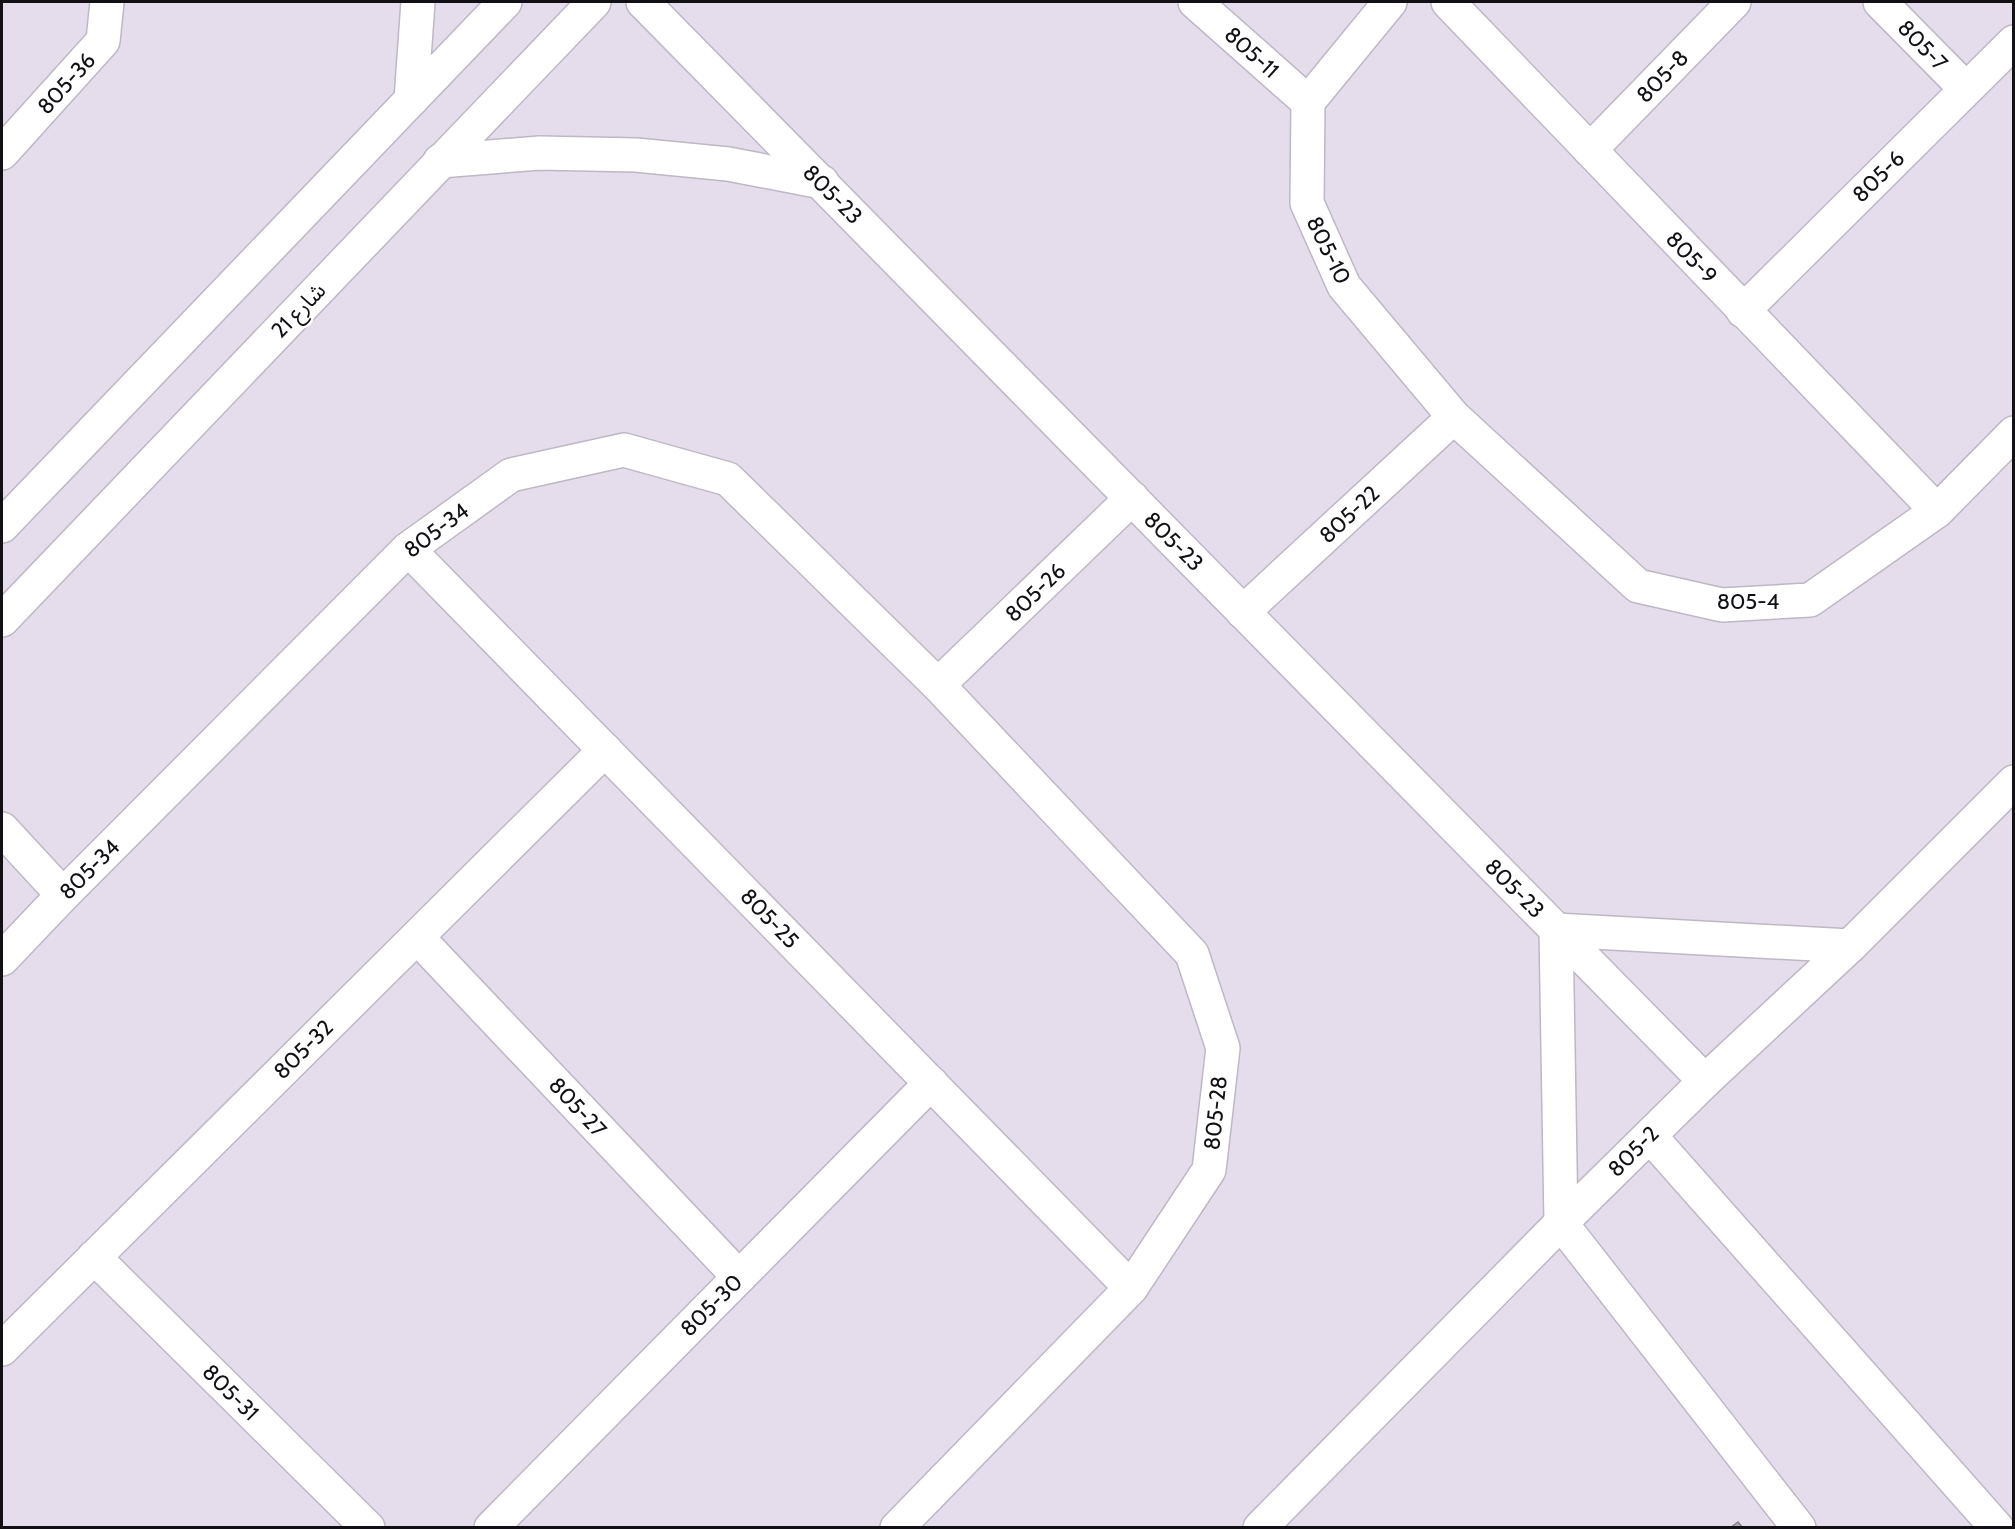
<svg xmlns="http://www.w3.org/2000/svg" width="2015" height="1529" font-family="Cabin,'Noto Sans Arabic',sans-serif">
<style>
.building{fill:#b3acb9;stroke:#89828e;stroke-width:1.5}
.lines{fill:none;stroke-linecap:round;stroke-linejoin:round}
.minor-casing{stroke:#beb7c4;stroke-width:36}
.minor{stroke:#fff;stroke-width:33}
.labels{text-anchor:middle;stroke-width:5;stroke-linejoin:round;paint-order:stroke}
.street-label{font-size:22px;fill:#131015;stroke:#fff}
</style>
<rect width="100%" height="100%" fill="#e5ddeb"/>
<path class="building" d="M1738,1522L1743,1528H1730Z"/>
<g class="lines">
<g class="minor-casing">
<g id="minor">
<path d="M643,2L1705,1081"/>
<path d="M1195,2L1308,102"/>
<path d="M1390,2L1308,102L1307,203L1344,286L1454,417L1638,586L1722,605L1810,600L1937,511L2014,433"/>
<path d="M1448,2L1937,511"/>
<path d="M1880,2L1966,89"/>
<path d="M411,100L418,2"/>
<path d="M1590,150L1734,2"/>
<path d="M2,153L103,41L107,2"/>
<path d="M440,161L540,153L636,155L728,164L822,182"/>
<path d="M1743,311L2014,42"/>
<path d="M2,526L505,2"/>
<path d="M408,549L1131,1288"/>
<path d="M1243,612L1454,417"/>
<path d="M2,620L594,2"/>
<path d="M938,685L1132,498"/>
<path d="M2,829L63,895"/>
<path d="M417,937L739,1277"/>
<path d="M2,959L63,895L408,549L511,475L624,450L728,479L938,685L1192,954L1223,1048L1209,1170L1131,1288L897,1528"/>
<path d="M1650,1136L1997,1528"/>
<path d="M94,1257L368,1528"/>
<path d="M2,1349L605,750"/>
<path d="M491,1528L931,1083"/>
<path d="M1260,1528L1561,1223L1705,1081L1850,946L2014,782"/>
<path d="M1799,1528L1561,1223L1556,930L1850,946"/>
</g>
</g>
<use href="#minor" class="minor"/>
</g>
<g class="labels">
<g class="street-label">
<text transform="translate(1923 45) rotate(46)" y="8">805-7</text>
<text transform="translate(1252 52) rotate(42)" y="8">805-11</text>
<text transform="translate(1662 76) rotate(-46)" y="8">805-8</text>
<text transform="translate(66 83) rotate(-48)" y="8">805-36</text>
<text transform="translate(1878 176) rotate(-45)" y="8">805-6</text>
<text transform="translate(833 194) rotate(45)" y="8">805-23</text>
<text transform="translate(1329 250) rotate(64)" y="8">805-10</text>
<text transform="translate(1692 257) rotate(46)" y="8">805-9</text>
<text transform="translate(298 310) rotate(-46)" y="8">شارع 21</text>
<text transform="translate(1349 514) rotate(-43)" y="8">805-22</text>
<text transform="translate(436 530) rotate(-37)" y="8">805-34</text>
<text transform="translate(1174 541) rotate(45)" y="8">805-23</text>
<text transform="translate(1035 592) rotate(-44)" y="8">805-26</text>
<text x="1748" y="609">805-4</text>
<text transform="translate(89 869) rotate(-45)" y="8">805-34</text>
<text transform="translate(1515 888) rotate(45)" y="8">805-23</text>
<text transform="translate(770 918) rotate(46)" y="8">805-25</text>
<text transform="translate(303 1049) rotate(-45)" y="8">805-32</text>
<text transform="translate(578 1107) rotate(47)" y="8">805-27</text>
<text transform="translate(1215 1113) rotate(-84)" y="8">805-28</text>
<text transform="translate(1633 1151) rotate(-45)" y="8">805-2</text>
<text transform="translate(711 1305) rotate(-45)" y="8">805-30</text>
<text transform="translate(231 1392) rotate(45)" y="8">805-31</text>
</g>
</g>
<rect width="2015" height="1529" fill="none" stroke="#131015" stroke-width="6"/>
</svg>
